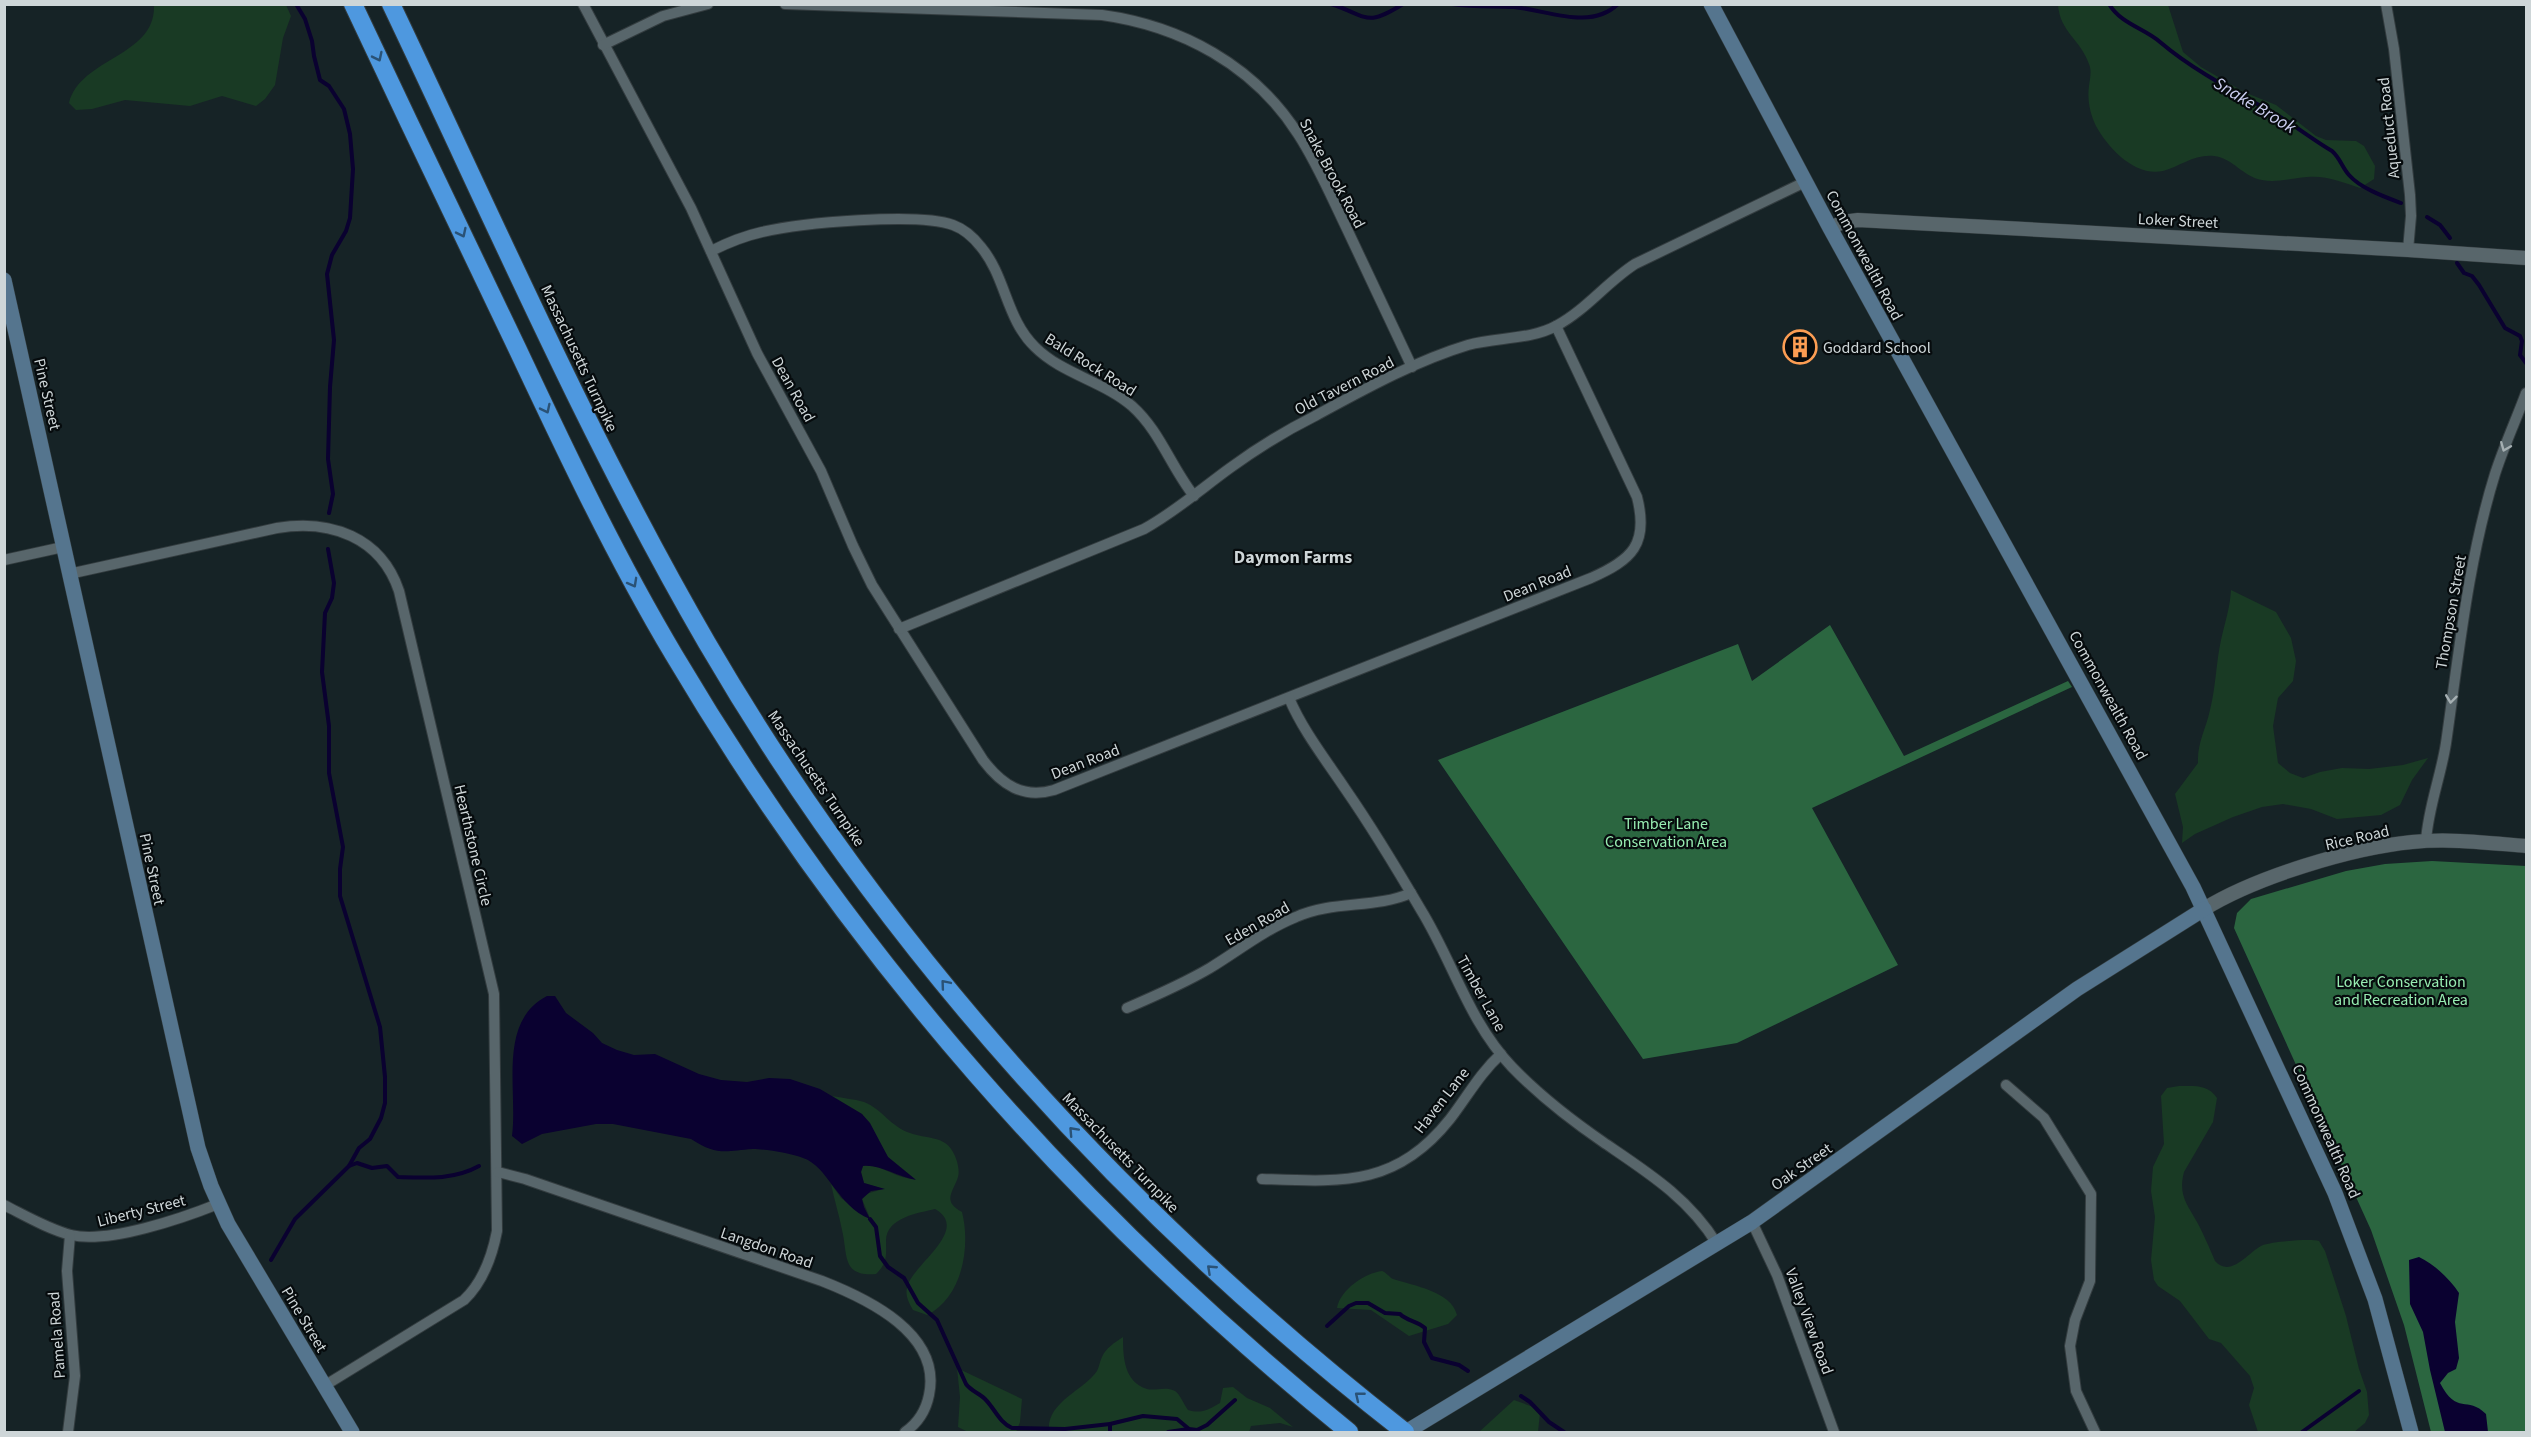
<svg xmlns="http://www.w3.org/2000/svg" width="2531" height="1437" font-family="'Source Sans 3',sans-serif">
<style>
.green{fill:#193a24}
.forest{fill:#2b6640}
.water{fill:#0a0130}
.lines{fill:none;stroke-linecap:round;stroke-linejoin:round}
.stream{stroke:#0a0130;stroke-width:4}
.minor-casing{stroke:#333c3f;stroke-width:12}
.tertiary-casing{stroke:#333c3f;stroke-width:15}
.secondary-casing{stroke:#333c3f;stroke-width:16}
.motorway-casing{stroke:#333c3f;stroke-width:20}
.minor{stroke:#58666b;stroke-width:10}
.tertiary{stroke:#58666b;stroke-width:14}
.secondary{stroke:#55758e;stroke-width:15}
.motorway{stroke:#4e98df;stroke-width:18}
.oneway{stroke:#2a5276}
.oneway2{stroke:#a5afb2}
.labels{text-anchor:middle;stroke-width:4.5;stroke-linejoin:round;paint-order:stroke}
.street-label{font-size:16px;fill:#ced6d8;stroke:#060b0d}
.poi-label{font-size:16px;fill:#ced6d8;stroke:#060b0d;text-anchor:start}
.park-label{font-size:16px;fill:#98edb2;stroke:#060b0d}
.water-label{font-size:18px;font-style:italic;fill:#cccff1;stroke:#060b0d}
.neighbourhood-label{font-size:18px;font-weight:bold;fill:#ced6d8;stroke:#060b0d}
</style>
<rect width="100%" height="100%" fill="#162326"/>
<g class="green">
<path d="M154,5H286L291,16L283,38L275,85L265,99L256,106L222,96L190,106L125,100L92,109L76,110L69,103C81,57 156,57 154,5Z"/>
<path d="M2058,5H2168L2183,52L2201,67L2244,92L2276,105L2316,136L2326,140L2356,141L2364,146L2375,166L2374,179L2360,188C2342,182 2326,175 2307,177C2292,178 2277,183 2262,180C2243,177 2233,158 2214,156C2194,154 2181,166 2163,171C2135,177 2108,148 2096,126C2090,114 2087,99 2089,86C2090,78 2092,71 2089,64C2081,40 2060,32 2058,5Z"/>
<path d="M2231,590L2276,612L2291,638L2296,661L2293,681L2278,698L2273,726L2278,763L2290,773L2303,778L2320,772L2342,768L2369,769L2403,765L2428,758L2412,780L2400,805L2381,815L2337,819L2311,809L2283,804L2262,807L2233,817L2195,834L2182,843L2183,827L2175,794L2198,763C2197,743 2206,729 2210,710C2216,686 2216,663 2221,640C2225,622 2230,608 2231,590Z"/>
<path d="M2179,1086C2194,1086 2208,1084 2217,1098L2213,1122L2184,1172C2178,1195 2187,1204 2197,1222C2203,1233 2210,1249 2215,1261C2231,1279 2249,1251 2263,1245C2272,1242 2310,1238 2319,1241L2325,1251L2346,1316L2359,1369L2367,1392L2369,1415L2365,1423L2354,1432H2258L2249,1405L2254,1388L2250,1376L2221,1343L2209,1339L2180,1301L2158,1286L2154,1280L2151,1260L2155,1217L2151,1191L2153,1167L2164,1144L2161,1096L2167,1088Z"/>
<path d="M832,1096C842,1098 854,1099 864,1102C882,1109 891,1127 910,1133C925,1139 946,1135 954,1154C957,1160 960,1170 958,1177C954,1191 941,1201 962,1212C971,1247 962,1298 927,1315L913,1310C909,1303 905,1296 907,1288C910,1266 972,1230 935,1209C919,1213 887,1217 886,1240C886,1255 888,1262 876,1274C841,1277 848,1254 842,1230C839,1214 834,1199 831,1184L841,1198L870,1218L862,1199L866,1194L883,1189L864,1183L861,1172L863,1166C881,1163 896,1179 915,1179L888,1157L862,1114Z"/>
<path d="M1382,1271C1387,1273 1389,1277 1393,1279C1414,1286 1451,1291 1457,1315L1448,1324L1409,1336L1371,1310L1337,1308C1340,1290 1365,1273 1382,1271Z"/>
<path d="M1123,1337C1123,1357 1124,1382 1147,1389C1155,1391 1166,1386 1175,1391C1180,1394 1184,1405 1188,1410C1201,1414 1208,1410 1220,1403L1223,1388L1233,1387L1247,1398L1270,1408L1293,1427L1280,1423L1251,1426L1249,1432H1049C1046,1402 1082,1392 1097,1371C1099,1367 1100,1361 1102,1357C1106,1348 1114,1343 1123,1337Z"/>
<path d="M957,1368L1022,1399L1020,1422L1016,1432H968L958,1427L960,1397Z"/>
<path d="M1514,1400L1536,1408L1540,1413L1538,1432H1479Z"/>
</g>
<g class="forest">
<path d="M1830,625L1904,756L2068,681L2072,687L1812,808L1898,965L1737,1043L1643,1059L1438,760L1738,644L1752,681Z"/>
<path d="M2432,861L2526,866V1432H2431L2404,1325L2371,1230L2234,928L2237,913L2251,899L2346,871L2385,864Z"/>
</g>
<g class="water">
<path d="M547,996H555L566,1013L593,1033L602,1043L617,1050L634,1055L655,1054L699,1074L721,1080L747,1082L769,1078L790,1079L820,1089L862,1114L870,1123L888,1157L916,1180C898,1177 879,1164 863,1166L861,1172L864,1183L885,1189L871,1191L862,1199L864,1207L870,1219C837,1206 828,1166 803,1158C791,1153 765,1149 753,1149C725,1151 717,1156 691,1139L613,1124H596L542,1134L522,1144L512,1136C518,1090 497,1022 547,996Z"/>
<path d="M2419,1257C2434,1264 2450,1279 2459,1293L2455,1322L2459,1358L2456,1369L2448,1373L2440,1383C2457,1416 2467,1395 2486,1414L2488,1432H2445L2430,1370L2423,1332L2410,1304L2409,1260Z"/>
</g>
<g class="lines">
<g class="stream">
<path d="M296,4L305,19L312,41L314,56L320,80L329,86L344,109L350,134L353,169L350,218L346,231L332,255L327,274L334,340L330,387L328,459L333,494L329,513"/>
<path d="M1331,4C1368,16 1365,28 1403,4"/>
<path d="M1452,4C1473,7 1493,6 1514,7C1547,10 1590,31 1618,4"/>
<path d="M2109,4C2121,24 2144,28 2160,42C2193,70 2232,90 2270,111C2292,123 2310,138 2332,151C2340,158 2342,167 2349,175C2360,188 2385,197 2401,203"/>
<path d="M2427,217L2440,225L2450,238"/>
<path d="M2457,263L2464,273L2472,276L2479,285L2505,328L2520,336L2522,341L2520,355L2526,363"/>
<path d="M328,549L334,583L332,598L325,613L322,672L329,726V773L343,847L340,869V896L380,1027L385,1077V1103L381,1118L370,1139L359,1148L349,1166"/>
<path d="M870,1219L876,1227L880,1256L888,1267L904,1278L918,1303L937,1320L966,1384C971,1391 979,1393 985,1399C995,1409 999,1422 1012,1428L1065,1429L1110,1424L1143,1416L1177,1419L1189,1429L1197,1430L1207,1425L1235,1400"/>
<path d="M271,1260L295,1219L349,1166L357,1163L372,1168L387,1166L398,1177C426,1178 454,1180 479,1166"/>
<path d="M1327,1326L1349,1306L1356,1303H1368L1385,1313L1400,1314C1407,1321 1417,1321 1425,1328L1424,1342L1432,1358L1459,1365L1468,1371"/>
<path d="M1521,1396L1530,1402L1549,1422L1564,1432"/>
<path d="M1110,1424V1432"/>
<path d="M1168,1432L1189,1429"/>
<path d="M2302,1432L2359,1391"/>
</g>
<g class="minor-casing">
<g id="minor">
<path d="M583,4L691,208L757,353L821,471L853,546L872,585L983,760C1002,785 1023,799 1054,790L1591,578C1632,560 1649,544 1637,497L1556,326"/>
<path d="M785,4L1102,15C1181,26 1254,65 1298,134C1317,163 1331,196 1346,227C1368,274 1390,320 1412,367"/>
<path d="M2386,4L2394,49L2410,195L2411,216L2408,250"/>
<path d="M603,45L663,16L708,4"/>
<path d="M711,251C727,243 744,236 762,232C800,223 918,212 953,225C964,229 974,238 981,247C1006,277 1006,319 1035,347C1062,374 1103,381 1132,406C1160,431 1171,467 1194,496"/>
<path d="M4,560L63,547"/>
<path d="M69,574L277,528C330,519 381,537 399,591L494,994L497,1231C492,1257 483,1282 464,1300L324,1386"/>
<path d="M899,629L1144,529C1175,512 1201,489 1230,468C1256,449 1285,431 1315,416C1363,390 1415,361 1468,345C1496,337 1530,340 1556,326C1586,310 1607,282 1635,264L1805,182"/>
<path d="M1289,698C1303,731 1326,760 1346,790C1373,829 1397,869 1421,910C1453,962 1469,1022 1512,1067C1539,1095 1571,1120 1603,1142C1647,1172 1689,1198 1717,1244"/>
<path d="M2426,841C2428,808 2441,776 2446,743C2459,653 2468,561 2495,474C2504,446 2516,420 2526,393"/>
<path d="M1127,1008C1155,996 1183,984 1210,968C1238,951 1264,930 1296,917C1334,900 1375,909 1411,893"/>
<path d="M2006,1085L2044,1118L2091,1194L2090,1281L2075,1320L2070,1346L2076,1391L2095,1432"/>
<path d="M498,1172L525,1179L822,1281C868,1299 942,1334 929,1395C926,1410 918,1423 905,1432"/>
<path d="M1262,1179C1342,1182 1396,1187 1450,1119C1467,1097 1480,1073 1501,1054"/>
<path d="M4,1205C26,1216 48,1229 71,1235C108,1244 183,1218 218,1204"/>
<path d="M1752,1222L1777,1275L1834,1432"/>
<path d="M68,1432L75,1376L67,1271L70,1235"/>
</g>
</g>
<g class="tertiary-casing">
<g id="tertiary">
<path d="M1830,228L1843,222L1858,220L2408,250L2526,258"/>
<path d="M2204,909C2256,877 2351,848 2412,842C2450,838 2489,843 2526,846"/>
</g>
</g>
<g class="secondary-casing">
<g id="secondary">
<path d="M1711,4L1830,228L2193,887L2335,1193L2375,1299L2411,1432"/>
<path d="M4,280L198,1148L211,1186L228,1224L352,1432"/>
<path d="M1406,1432L1752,1222L2077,989L2204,909"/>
</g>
</g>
<g class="motorway-casing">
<g id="motorway">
<path d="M353,4C407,119 462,233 517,348C566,452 615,556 674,655C854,959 1075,1210 1349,1432"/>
<path d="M391,4C493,218 588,438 707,643C885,949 1126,1215 1405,1432"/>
</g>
</g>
<use href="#minor" class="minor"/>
<use href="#tertiary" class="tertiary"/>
<use href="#secondary" class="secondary"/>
<use href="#motorway" class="motorway"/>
</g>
<defs><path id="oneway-chevron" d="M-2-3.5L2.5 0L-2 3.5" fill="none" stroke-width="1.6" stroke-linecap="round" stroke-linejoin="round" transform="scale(1.5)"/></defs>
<g class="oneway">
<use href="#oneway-chevron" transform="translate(378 57) rotate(64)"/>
<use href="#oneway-chevron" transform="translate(462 233) rotate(64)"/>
<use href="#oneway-chevron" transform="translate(546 409) rotate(64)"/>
<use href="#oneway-chevron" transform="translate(633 583) rotate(61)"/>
<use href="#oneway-chevron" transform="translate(945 984) rotate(-130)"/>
<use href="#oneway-chevron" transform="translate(1073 1131) rotate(-133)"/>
<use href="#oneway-chevron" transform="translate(1211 1269) rotate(-137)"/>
<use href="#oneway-chevron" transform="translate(1359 1396) rotate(-141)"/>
</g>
<g class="oneway2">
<use href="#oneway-chevron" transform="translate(2505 447) rotate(112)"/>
<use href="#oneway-chevron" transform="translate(2451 699) rotate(97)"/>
</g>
<defs>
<g id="building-ring" transform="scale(1.725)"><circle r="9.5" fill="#060b0d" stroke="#fc9d53" stroke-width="1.5"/><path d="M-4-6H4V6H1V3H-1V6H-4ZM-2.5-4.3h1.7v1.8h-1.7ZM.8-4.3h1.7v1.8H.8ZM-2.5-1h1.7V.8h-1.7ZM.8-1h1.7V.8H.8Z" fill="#fc9d53"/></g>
</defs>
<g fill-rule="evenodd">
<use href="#building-ring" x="1800" y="347"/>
</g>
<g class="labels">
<g class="street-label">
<text transform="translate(2388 128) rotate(-96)" y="6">Aqueduct Road</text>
<text transform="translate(1333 173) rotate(62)" y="6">Snake Brook Road</text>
<text transform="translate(2178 220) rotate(3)" y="6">Loker Street</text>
<text transform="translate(1865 255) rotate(62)" y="6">Commonwealth Road</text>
<text transform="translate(580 358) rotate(65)" y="6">Massachusetts Turnpike</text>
<text transform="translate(1091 364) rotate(32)" y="6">Bald Rock Road</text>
<text transform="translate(1344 385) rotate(-27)" y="6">Old Tavern Road</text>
<text transform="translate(794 389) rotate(61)" y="6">Dean Road</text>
<text transform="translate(48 394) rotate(77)" y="6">Pine Street</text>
<text transform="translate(1537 583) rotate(-22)" y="6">Dean Road</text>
<text transform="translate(2450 612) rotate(-80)" y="6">Thompson Street</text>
<text transform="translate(2109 695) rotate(61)" y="6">Commonwealth Road</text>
<text transform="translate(1085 761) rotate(-21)" y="6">Dean Road</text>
<text transform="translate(817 778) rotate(56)" y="6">Massachusetts Turnpike</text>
<text transform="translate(2357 837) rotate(-13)" y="6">Rice Road</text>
<text transform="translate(474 845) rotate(77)" y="6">Hearthstone Circle</text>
<text transform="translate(153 869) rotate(78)" y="6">Pine Street</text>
<text transform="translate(1257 923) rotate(-30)" y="6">Eden Road</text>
<text transform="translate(1482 993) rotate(61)" y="6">Timber Lane</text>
<text transform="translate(1441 1100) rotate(-52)" y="6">Haven Lane</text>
<text transform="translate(2327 1131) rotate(66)" y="6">Commonwealth Road</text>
<text transform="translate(1121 1152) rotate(46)" y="6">Massachusetts Turnpike</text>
<text transform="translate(1801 1166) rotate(-35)" y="6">Oak Street</text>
<text transform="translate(141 1210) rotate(-14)" y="6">Liberty Street</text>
<text transform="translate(767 1247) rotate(19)" y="6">Langdon Road</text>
<text transform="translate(305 1319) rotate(59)" y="6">Pine Street</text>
<text transform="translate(1810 1321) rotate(70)" y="6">Valley View Road</text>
<text transform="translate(56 1335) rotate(-94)" y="6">Pamela Road</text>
</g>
<g class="poi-label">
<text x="1823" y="353">Goddard School</text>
</g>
<g class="park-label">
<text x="1666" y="829">Timber Lane<tspan x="1666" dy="18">Conservation Area</tspan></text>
<text x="2401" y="987">Loker Conservation<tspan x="2401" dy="18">and Recreation Area</tspan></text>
</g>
<g class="water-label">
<text transform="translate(2255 105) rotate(31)" y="6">Snake Brook</text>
</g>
<g class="neighbourhood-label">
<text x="1293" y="563">Daymon Farms</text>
</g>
</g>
<rect width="2531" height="1437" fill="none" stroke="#ced6d8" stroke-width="12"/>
</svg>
